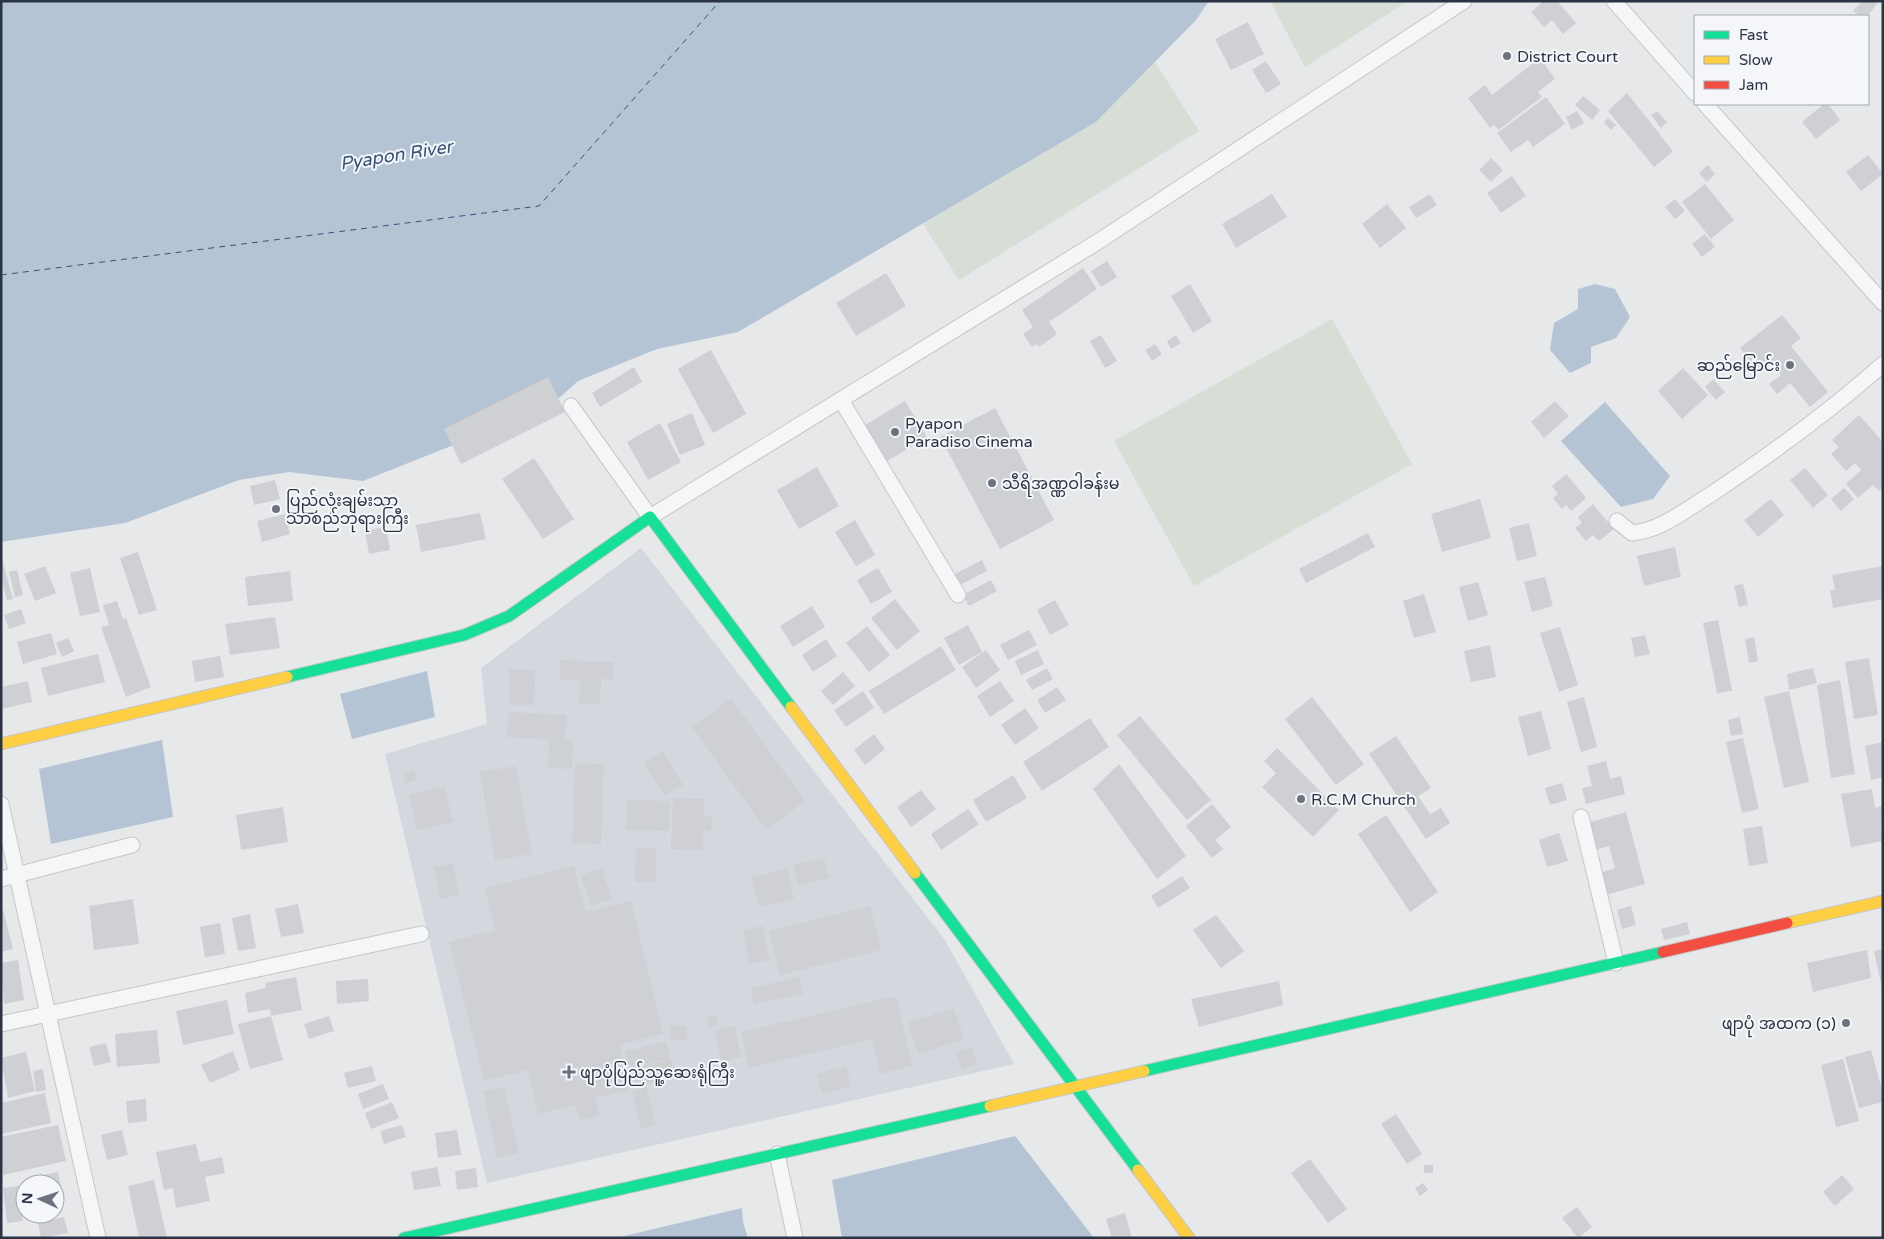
<svg xmlns="http://www.w3.org/2000/svg" width="1884" height="1239" font-family="'Varela Round','Noto Sans Myanmar',sans-serif">
<style>
.built{fill:#d4d7dd}
.green{fill:#d6ded6}
.water{fill:#b4c4d5}
.lines{fill:none;stroke-linecap:round;stroke-linejoin:round}
.ferry{stroke:#34527a;stroke-width:1;stroke-dasharray:6 5;stroke-linecap:butt}
.building{fill:#ced0d3}
.street-casing{stroke:#c4c6c8;stroke-width:17}
.fast-casing{stroke:#c4c6c8;stroke-width:13}
.slow-casing{stroke:#c4c6c8;stroke-width:13}
.jam-casing{stroke:#c4c6c8;stroke-width:13}
.street{stroke:#f5f6f7;stroke-width:15}
.fast{stroke:#16e098;stroke-width:11}
.slow{stroke:#ffcf43;stroke-width:11}
.jam{stroke:#f24e42;stroke-width:11}
.poi-dot{fill:#6c737f;stroke:#f4f6f9;stroke-width:2}
.labels{text-anchor:middle;stroke-width:4;stroke-linejoin:round;paint-order:stroke}
.poi-label{font-size:16px;fill:#2b3445;stroke:#f4f6f9;text-anchor:start}
.water-label{font-size:18px;font-style:italic;fill:#34527a;stroke:#f4f6f9}
</style>
<rect width="100%" height="100%" fill="#e6e8ea"/>
<path class="built" d="M641,548L945,940L1014,1064L487,1183L385,754L487,724L481,668Z"/>
<g class="green">
<path d="M1270,1H1408L1305,67Z"/>
<path d="M1155,62L1199,131L959,280L923,224L1096,122Z"/>
<path d="M1332,319L1412,464L1194,586L1114,441Z"/>
</g>
<g class="water">
<path d="M1,1H1209L1196,20L1096,122L738,332L657,349L578,381L539,416L494,429L363,481L289,472L239,480L125,523L1,542Z"/>
<path d="M1595,284L1615,289L1630,317L1616,338L1591,347V363L1570,373L1550,350L1554,323L1578,309V289Z"/>
<path d="M1605,402L1670,476L1653,499L1621,507L1561,441Z"/>
<path d="M427,671L435,717L352,739L340,694Z"/>
<path d="M162,740L173,817L51,844L39,769Z"/>
<path d="M1015,1136L1094,1238H842L832,1180Z"/>
<path d="M742,1208L743,1222L748,1238H616Z"/>
</g>
<g class="lines">
<path class="ferry" d="M1,275L539,206L720,1"/>
</g>
<g class="building">
<path d="M1544,1H1557L1576,23L1563,34L1552,20L1544,27L1531,12Z"/>
<path d="M1862,1H1873L1877,4L1867,16H1860L1853,11Z"/>
<path d="M1248,22L1264,54L1231,70L1215,39Z"/>
<path d="M1540,58L1555,79L1538,92L1542,97L1505,125L1498,130L1494,124L1490,128L1468,98L1485,85L1492,95Z"/>
<path d="M1266,61L1281,84L1266,93L1252,70Z"/>
<path d="M1627,93L1673,151L1654,167L1608,111Z"/>
<path d="M1583,96L1600,110L1592,120L1575,105Z"/>
<path d="M1546,97L1565,124L1533,147L1528,140L1511,152L1497,133Z"/>
<path d="M1824,104H1828L1840,120L1816,139L1802,122Z"/>
<path d="M1577,111L1584,123L1572,130L1566,117Z"/>
<path d="M1657,111L1667,122L1661,128L1651,115Z"/>
<path d="M1608,118L1616,125L1611,130L1604,122Z"/>
<path d="M1868,155L1883,174L1861,191L1846,172Z"/>
<path d="M1491,158L1503,170L1491,182L1479,170Z"/>
<path d="M1708,165L1715,174L1707,182L1699,173Z"/>
<path d="M1512,176L1526,196L1501,213L1487,193Z"/>
<path d="M1705,184L1734,220L1711,239L1682,202Z"/>
<path d="M1272,194L1287,217L1236,248L1222,224Z"/>
<path d="M1430,194L1437,205L1416,218L1409,207Z"/>
<path d="M1675,199L1685,211L1675,219L1665,207Z"/>
<path d="M1387,204L1406,228L1380,248L1362,224Z"/>
<path d="M1705,234L1715,247L1702,257L1692,244Z"/>
<path d="M1107,261L1117,277L1101,287L1091,271Z"/>
<path d="M1083,268L1097,289L1049,322L1057,334L1039,347L1036,344L1032,347L1023,334L1033,327L1022,310Z"/>
<path d="M886,273L906,306L856,336L836,303Z"/>
<path d="M1190,284L1212,321L1193,333L1171,296Z"/>
<path d="M1782,315L1801,338L1791,346L1828,392L1810,407L1790,383L1777,394L1769,384L1781,375L1769,361L1757,370L1740,348Z"/>
<path d="M1101,335L1117,361L1105,368L1090,341Z"/>
<path d="M1176,335L1181,343L1171,349L1167,341Z"/>
<path d="M1155,344L1162,354L1152,361L1145,350Z"/>
<path d="M711,350L746,414L713,433L678,369Z"/>
<path d="M634,367L642,382L600,407L592,393Z"/>
<path d="M1683,368L1708,395L1682,419L1658,391Z"/>
<path d="M548,377L565,412L461,464L444,429Z"/>
<path d="M1713,379L1725,392L1716,400L1705,387Z"/>
<path d="M905,401L927,437L884,463L862,427Z"/>
<path d="M1555,401L1569,416L1544,438L1531,422Z"/>
<path d="M995,408L1054,520L1000,549L940,437Z"/>
<path d="M692,413L705,445L680,455L667,424Z"/>
<path d="M1859,415L1883,442V487L1879,491L1873,485L1858,498L1846,484L1861,470L1855,463L1846,471L1831,454L1839,447L1832,440Z"/>
<path d="M660,423L681,462L648,480L627,442Z"/>
<path d="M534,458L574,519L543,539L502,479Z"/>
<path d="M817,467L839,506L799,529L777,490Z"/>
<path d="M1805,468L1828,495L1813,508L1790,480Z"/>
<path d="M1566,474L1586,498L1571,511L1566,505L1562,509L1553,498L1558,494L1552,486Z"/>
<path d="M275,480L280,499L254,505L250,486Z"/>
<path d="M1844,488L1854,499L1841,511L1831,499Z"/>
<path d="M1480,499L1491,538L1442,552L1431,514Z"/>
<path d="M1771,499L1784,515L1758,537L1744,520Z"/>
<path d="M1593,504L1614,529L1599,541L1593,535L1586,541L1575,528L1582,523L1578,517Z"/>
<path d="M480,513L486,539L421,552L416,525Z"/>
<path d="M285,514L290,534L262,542L257,521Z"/>
<path d="M855,520L875,555L856,566L835,532Z"/>
<path d="M1529,523L1537,556L1517,561L1509,528Z"/>
<path d="M386,527L390,550L369,554L365,531Z"/>
<path d="M1368,533L1375,547L1306,583L1299,569Z"/>
<path d="M1675,547L1681,577L1644,586L1637,556Z"/>
<path d="M138,552L157,610L139,615L120,558Z"/>
<path d="M1,555L13,599L7,600L1,578Z"/>
<path d="M982,560L987,571L958,586L953,575Z"/>
<path d="M45,566L56,593L35,601L24,574Z"/>
<path d="M1883,566V599L1833,608L1830,590H1835L1832,575Z"/>
<path d="M90,568L100,612L80,616L70,573Z"/>
<path d="M878,568L892,592L871,604L857,580Z"/>
<path d="M17,570L23,595L15,597L9,572Z"/>
<path d="M290,571L293,601L248,606L245,577Z"/>
<path d="M1545,577L1553,606L1532,612L1524,582Z"/>
<path d="M991,580L997,591L969,606L963,595Z"/>
<path d="M1478,582L1488,615L1468,621L1459,587Z"/>
<path d="M1743,584L1748,605L1739,607L1734,586Z"/>
<path d="M1424,594L1436,632L1414,638L1403,601Z"/>
<path d="M895,599L920,631L897,650L871,618Z"/>
<path d="M1055,600L1069,625L1050,635L1037,610Z"/>
<path d="M117,601L123,620L126,618L151,687L126,697L101,627L109,625L103,605Z"/>
<path d="M812,606L825,627L793,647L780,626Z"/>
<path d="M21,609L26,623L9,629L4,615Z"/>
<path d="M275,617L280,648L230,655L225,624Z"/>
<path d="M1718,620L1732,691L1717,693L1703,623Z"/>
<path d="M968,625L982,652L959,665L944,638Z"/>
<path d="M867,626L890,655L869,672L846,643Z"/>
<path d="M1560,627L1578,685L1559,692L1540,633Z"/>
<path d="M1029,630L1037,645L1008,660L1000,645Z"/>
<path d="M51,633L57,654L23,664L17,642Z"/>
<path d="M1645,635L1650,654L1635,657L1631,638Z"/>
<path d="M1754,637L1758,661L1749,663L1745,639Z"/>
<path d="M68,638L74,651L62,657L56,643Z"/>
<path d="M826,639L837,656L813,672L802,655Z"/>
<path d="M1490,645L1496,677L1471,682L1464,651Z"/>
<path d="M941,646L956,670L884,714L869,691Z"/>
<path d="M986,650L1000,670L976,688L962,667Z"/>
<path d="M1038,650L1044,664L1021,675L1015,661Z"/>
<path d="M98,654L105,682L48,696L41,668Z"/>
<path d="M220,656L224,677L195,682L192,661Z"/>
<path d="M1869,658L1878,715L1854,719L1845,662Z"/>
<path d="M560,660L614,662L613,680L601,679L600,704H579L580,681L560,680Z"/>
<path d="M1047,668L1053,679L1032,690L1026,680Z"/>
<path d="M1813,668L1817,683L1789,690L1787,674Z"/>
<path d="M509,669L535,670L534,705H509Z"/>
<path d="M843,672L855,686L833,705L821,691Z"/>
<path d="M1840,680L1855,774L1831,778L1817,685Z"/>
<path d="M28,681L32,702L1,709V687Z"/>
<path d="M1000,681L1014,701L990,717L977,696Z"/>
<path d="M1057,687L1066,700L1045,713L1037,700Z"/>
<path d="M863,691L874,708L846,727L834,710Z"/>
<path d="M1789,691L1809,782L1784,788L1764,697Z"/>
<path d="M1312,697L1364,764L1336,785L1285,719Z"/>
<path d="M1584,697L1597,747L1581,752L1567,702Z"/>
<path d="M731,698L805,801L766,830L692,727Z"/>
<path d="M1025,708L1039,728L1015,745L1001,725Z"/>
<path d="M1541,711L1551,749L1528,756L1518,717Z"/>
<path d="M509,712L567,715L565,739L573,740L572,769L548,768L549,740L507,737Z"/>
<path d="M1140,716L1211,800L1187,820L1117,735Z"/>
<path d="M1740,717L1743,734L1731,736L1728,720Z"/>
<path d="M1090,718L1109,747L1042,791L1023,762Z"/>
<path d="M874,734L885,749L865,765L854,750Z"/>
<path d="M1396,736L1431,788L1418,796L1430,814L1441,808L1450,823L1426,839L1369,754Z"/>
<path d="M1743,738L1759,809L1742,813L1726,742Z"/>
<path d="M1883,742V777L1871,780L1865,746Z"/>
<path d="M1277,748L1339,810L1313,837L1262,787L1276,773L1264,761Z"/>
<path d="M663,751L683,785L665,796L644,762Z"/>
<path d="M1606,761L1610,779L1621,776L1625,794L1586,804L1582,788L1592,786L1587,766Z"/>
<path d="M575,763L604,764L601,844L572,843Z"/>
<path d="M1119,764L1186,856L1157,879L1093,789Z"/>
<path d="M516,766L532,854L495,860L480,772Z"/>
<path d="M413,770L417,779L406,784L403,775Z"/>
<path d="M1013,775L1027,798L986,822L973,800Z"/>
<path d="M1562,783L1567,800L1550,805L1545,788Z"/>
<path d="M444,786L453,822L417,830L409,795Z"/>
<path d="M1872,789L1875,808L1883,806V821L1881,822L1883,841L1851,847L1841,794Z"/>
<path d="M921,790L936,809L911,827L897,807Z"/>
<path d="M673,798L704,799V816H712L711,831L703,830L702,850L671,849Z"/>
<path d="M627,800L670,801L669,831L626,830Z"/>
<path d="M1212,804L1231,827L1215,840L1223,849L1212,858L1186,826Z"/>
<path d="M283,807L288,842L241,850L236,815Z"/>
<path d="M968,809L979,824L941,850L931,834Z"/>
<path d="M1626,812L1645,884L1606,895L1600,873L1615,868L1609,846L1592,851L1584,824Z"/>
<path d="M1386,815L1438,892L1410,912L1358,834Z"/>
<path d="M1762,826L1768,863L1749,866L1743,829Z"/>
<path d="M1559,833L1568,861L1547,867L1539,840Z"/>
<path d="M636,848H656V882H635Z"/>
<path d="M824,858L829,878L798,885L793,865Z"/>
<path d="M453,863L459,895L440,899L434,867Z"/>
<path d="M574,866L585,912L631,901L663,1034L619,1045L629,1090L595,1098L600,1115L580,1120L575,1105L538,1114L528,1070L484,1081L449,942L495,930L485,888Z"/>
<path d="M602,868L612,899L591,906L581,875Z"/>
<path d="M787,869L794,899L759,907L752,877Z"/>
<path d="M1182,876L1190,888L1158,908L1151,896Z"/>
<path d="M133,899L139,944L94,950L89,906Z"/>
<path d="M1,902L13,949L1,952Z"/>
<path d="M298,904L304,933L281,937L275,909Z"/>
<path d="M870,906L881,950L780,975L769,931Z"/>
<path d="M1631,906L1636,925L1622,929L1617,910Z"/>
<path d="M250,914L256,948L238,951L232,918Z"/>
<path d="M1216,915L1244,951L1221,968L1193,930Z"/>
<path d="M1687,922L1690,934L1664,940L1661,929Z"/>
<path d="M220,923L225,954L205,957L200,927Z"/>
<path d="M763,926L769,960L749,964L743,930Z"/>
<path d="M1883,949V988H1882L1874,951Z"/>
<path d="M1867,950L1871,978L1813,992L1807,963Z"/>
<path d="M18,960L24,1000L4,1004L1,963Z"/>
<path d="M296,977L302,1010L271,1016L283,1060L250,1069L238,1024L271,1016L270,1009L248,1013L245,993L266,988L265,983Z"/>
<path d="M799,977L803,994L754,1004L751,988Z"/>
<path d="M368,979L369,1001L337,1004L336,981Z"/>
<path d="M1279,981L1283,1005L1199,1027L1191,999Z"/>
<path d="M896,996L912,1066L880,1074L872,1039L749,1068L741,1032Z"/>
<path d="M227,1000L234,1034L183,1045L176,1011Z"/>
<path d="M954,1008L964,1039L918,1054L908,1023Z"/>
<path d="M716,1015L718,1025L709,1027L707,1016Z"/>
<path d="M329,1016L334,1031L309,1039L304,1024Z"/>
<path d="M686,1025L687,1039L671,1040L670,1026Z"/>
<path d="M735,1026L741,1057L721,1061L715,1030Z"/>
<path d="M157,1030L160,1063L117,1067L115,1034Z"/>
<path d="M666,1041L670,1058L630,1069L625,1052Z"/>
<path d="M106,1043L111,1062L94,1066L89,1047Z"/>
<path d="M972,1047L977,1064L962,1069L956,1052Z"/>
<path d="M1871,1050L1883,1093V1102L1859,1108L1845,1057Z"/>
<path d="M233,1051L240,1070L210,1083L201,1065Z"/>
<path d="M26,1052L35,1091L8,1098L1,1058Z"/>
<path d="M671,1059L675,1077L634,1087L630,1070Z"/>
<path d="M1843,1059L1859,1121L1836,1127L1821,1065Z"/>
<path d="M372,1066L376,1081L348,1088L344,1073Z"/>
<path d="M846,1066L851,1086L822,1094L817,1074Z"/>
<path d="M43,1069L46,1090L36,1092L33,1071Z"/>
<path d="M383,1084L389,1099L363,1109L358,1094Z"/>
<path d="M504,1087L519,1153L497,1158L483,1091Z"/>
<path d="M646,1087L656,1125L641,1129L632,1091Z"/>
<path d="M45,1093L51,1123L1,1134V1103Z"/>
<path d="M146,1099L147,1121L128,1123L126,1101Z"/>
<path d="M392,1102L399,1118L371,1129L365,1113Z"/>
<path d="M1396,1114L1422,1154L1407,1164L1381,1124Z"/>
<path d="M58,1125L66,1161L3,1175L1,1137Z"/>
<path d="M402,1125L406,1137L384,1144L380,1131Z"/>
<path d="M122,1130L128,1155L107,1160L101,1135Z"/>
<path d="M457,1130L461,1155L438,1158L435,1133Z"/>
<path d="M196,1144L200,1162L222,1157L225,1173L205,1177L210,1201L176,1208L173,1188L164,1190L156,1152Z"/>
<path d="M1310,1159L1347,1209L1328,1223L1291,1173Z"/>
<rect x="1424" y="1165" width="9" height="8"/>
<path d="M437,1167L441,1186L414,1190L411,1172Z"/>
<path d="M476,1168L478,1187L457,1190L455,1171Z"/>
<path d="M58,1172L63,1195L55,1197V1184H26L25,1179Z"/>
<path d="M1842,1175L1854,1189L1835,1206L1823,1192Z"/>
<path d="M154,1180L167,1238H139L128,1186Z"/>
<path d="M1423,1183L1428,1190L1420,1196L1415,1188Z"/>
<path d="M19,1186L23,1221L7,1223L3,1188Z"/>
<path d="M1577,1207L1592,1227L1578,1238L1562,1218Z"/>
<path d="M1125,1213L1132,1238H1112L1106,1219Z"/>
<path d="M64,1217L68,1233L41,1238L38,1223Z"/>
</g>
<g class="lines">
<g class="street-casing">
<g id="street">
<path d="M1614,1L1695,93"/>
<path d="M1705,104L1883,303"/>
<path d="M841,400L958,595"/>
<path d="M571,406L650,517L1099,241L1464,1"/>
<path d="M1617,521L1632,533C1662,530 1685,510 1710,495C1770,455 1829,412 1883,364"/>
<path d="M1,804L98,1238"/>
<path d="M1581,817L1616,963"/>
<path d="M1,879L132,845"/>
<path d="M1,1024L421,934"/>
<path d="M777,1154L795,1238"/>
</g>
</g>
<g class="fast-casing">
<g id="fast">
<path d="M287,677L464,635L509,616L650,517L791,707"/>
<path d="M915,873L1138,1170"/>
<path d="M1144,1071L1663,952"/>
<path d="M404,1238L990,1106"/>
</g>
</g>
<g class="slow-casing">
<g id="slow">
<path d="M791,707L915,873"/>
<path d="M1,744L287,677"/>
<path d="M1787,923L1883,901"/>
<path d="M990,1106L1144,1071"/>
<path d="M1138,1170L1189,1238"/>
</g>
</g>
<g class="jam-casing">
<path id="jam" d="M1663,952L1787,923"/>
</g>
<use href="#street" class="street"/>
<use href="#fast" class="fast"/>
<use href="#slow" class="slow"/>
<use href="#jam" class="jam"/>
</g>
<g class="poi-dot">
<circle cx="1507" cy="56" r="5"/>
<circle cx="1790" cy="365" r="5"/>
<circle cx="895" cy="432" r="5"/>
<circle cx="992" cy="483" r="5"/>
<circle cx="276" cy="509" r="5"/>
<circle cx="1301" cy="799" r="5"/>
<circle cx="1846" cy="1023" r="5"/>
<path d="M566.5 1064.5h5v5h5v5h-5v5h-5v-5h-5v-5h5z"/>
</g>
<g class="labels">
<g class="poi-label">
<text x="1517" y="62">District Court</text>
<text x="1780" y="371" text-anchor="end">ဆည်မြောင်း</text>
<text x="905" y="429">Pyapon<tspan x="905" dy="18">Paradiso Cinema</tspan></text>
<text x="1002" y="489">သီရိအဏ္ဏဝါခန်းမ</text>
<text x="286" y="506">ပြည်လုံးချမ်းသာ<tspan x="286" dy="18">သာစည်ဘုရားကြီး</tspan></text>
<text x="1311" y="805">R.C.M Church</text>
<text x="1836" y="1029" text-anchor="end">ဖျာပုံ အထက (၁)</text>
<text x="580" y="1078">ဖျာပုံပြည်သူ့ဆေးရုံကြီး</text>
</g>
<g class="water-label">
<text transform="translate(396 155) rotate(-9)" y="6">Pyapon River</text>
</g>
</g>
<rect width="1884" height="1239" fill="none" stroke="#2b3445" stroke-width="5"/>
<rect x="1694" y="15" width="175" height="90" fill="#f4f6f9" stroke="#a4a8b1"/>
<rect x="1704" y="31" width="25" height="8" fill="#16e098" stroke="#a4a8b1"/>
<text x="1739" y="40" font-size="15" fill="#2b3445">Fast</text>
<rect x="1704" y="56" width="25" height="8" fill="#ffcf43" stroke="#a4a8b1"/>
<text x="1739" y="65" font-size="15" fill="#2b3445">Slow</text>
<rect x="1704" y="81" width="25" height="8" fill="#f24e42" stroke="#a4a8b1"/>
<text x="1739" y="90" font-size="15" fill="#2b3445">Jam</text>
<g transform="translate(40 1199) rotate(273)"><circle r="24" fill="#f4f6f9" stroke="#a4a8b1"/>
<path d="M0-4L9 19L0 12L-9 19Z" fill="#6c737f"/>
<text y="-8" font-size="14" font-weight="bold" text-anchor="middle" fill="#2b3445">N</text>
</g>
</svg>
